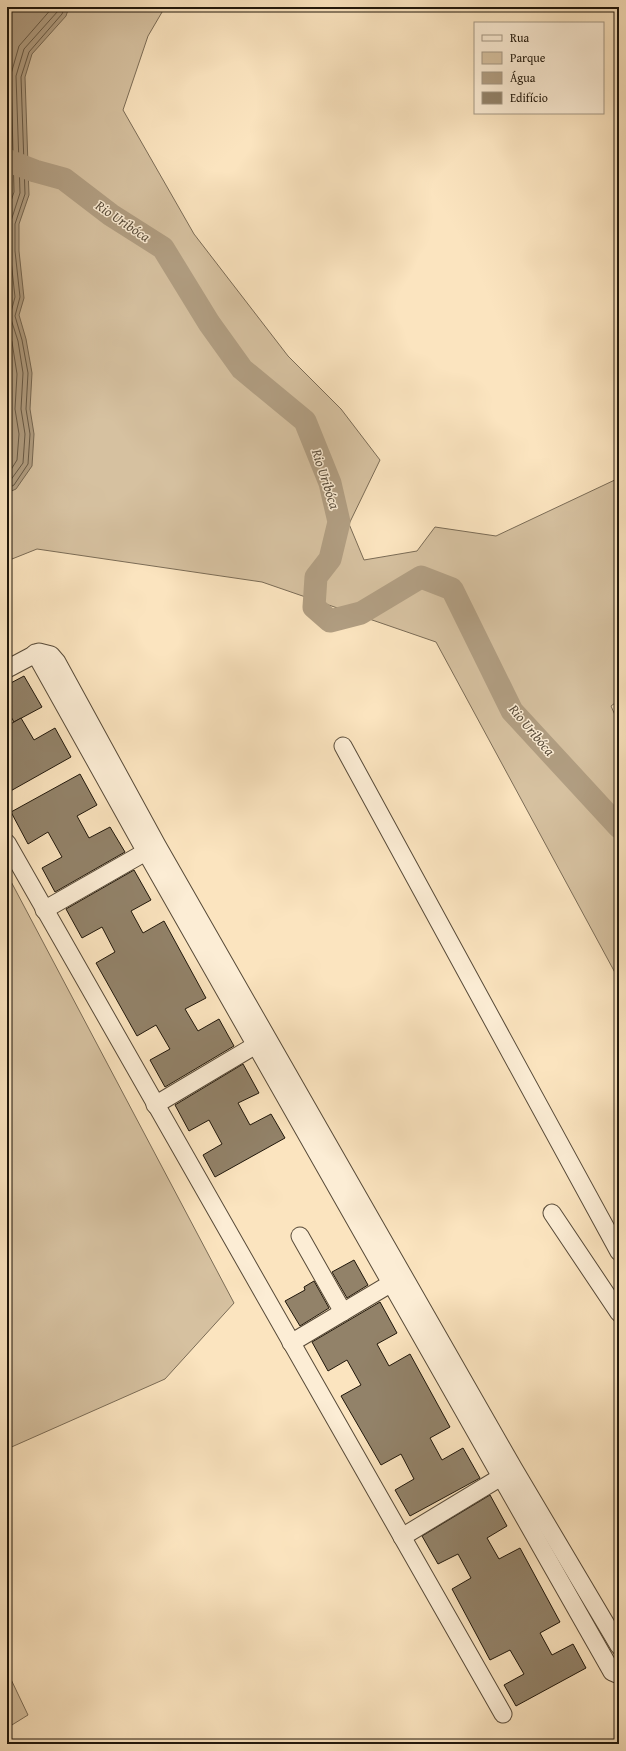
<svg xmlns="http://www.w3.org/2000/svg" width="626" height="1751" font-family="'Gentium Book Plus',serif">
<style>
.green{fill:#d6c1a0;stroke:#7b6c56}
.water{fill:#b19e82;stroke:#776852}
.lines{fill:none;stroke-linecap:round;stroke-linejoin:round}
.shore{stroke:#685a46;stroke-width:1}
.river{stroke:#b19e82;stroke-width:23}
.building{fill:#928269;stroke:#20170b}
.minor-casing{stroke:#574a38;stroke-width:19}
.minor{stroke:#fcedd5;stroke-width:17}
.labels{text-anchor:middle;stroke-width:3;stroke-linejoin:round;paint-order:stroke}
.water-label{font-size:14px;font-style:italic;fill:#5a4d3b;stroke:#fcedd5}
</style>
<rect width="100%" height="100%" fill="#fbe4bf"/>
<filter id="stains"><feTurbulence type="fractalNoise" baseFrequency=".005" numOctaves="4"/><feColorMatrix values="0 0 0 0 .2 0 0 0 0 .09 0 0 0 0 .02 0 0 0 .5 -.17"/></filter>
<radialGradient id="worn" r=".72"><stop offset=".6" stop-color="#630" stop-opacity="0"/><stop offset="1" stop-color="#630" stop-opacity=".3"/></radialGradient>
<g class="green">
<path d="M7,7H165L148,36L123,110L194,234L288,356L341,409L380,460L349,524L364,560L417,551L435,527L496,536L619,478V700L611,706L619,724V980L436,642L262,582L37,549L7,561Z"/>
<path d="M7,874L234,1303L165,1379L7,1449Z"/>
<path d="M7,1671L28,1715L7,1728Z"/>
</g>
<path class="water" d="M9,7H69L66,16L32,54L25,77L29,195L19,224V251L24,298L19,315L26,339L32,373L30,409L34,434L32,466L16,489L7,493V11Z"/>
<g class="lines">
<g class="shore">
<path d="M7,213L14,192L11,74L19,46L53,7"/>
<path d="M7,327L12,342L17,374L15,409L19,434L17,460L7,476"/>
<path d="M7,483L10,481L23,463L25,434L21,409L23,373L18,341L10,316L15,297L10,251V224L20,193L16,76L24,49L58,11L59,7"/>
<path d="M7,489L14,485L28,464L30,434L26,409L28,373L22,340L15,316L20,297L15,251V224L25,194L21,77L29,52L62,14L65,7"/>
</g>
<path class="river" d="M9,161L35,171L64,179L111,215L163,248L209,323L242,369L305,421L330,483L339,522L330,559L316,577L314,607L330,621L361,613L421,577L452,589L512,711L619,827"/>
</g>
<g class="building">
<path d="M24,676L42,707L14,722L7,710V685Z"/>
<path d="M21,718L34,740L55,728L71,757L7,793V726Z"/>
<path d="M80,774L97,805L77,816L89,838L110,827L125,852L55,892L42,868L62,857L48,832L28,844L11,812Z"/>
<path d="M134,870L151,900L131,911L143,933L164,921L206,998L185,1009L198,1031L219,1019L234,1046L165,1087L150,1060L170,1049L156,1025L137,1036L96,963L115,952L102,927L82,938L66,909Z"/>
<path d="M243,1064L259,1093L238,1103L250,1125L271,1114L285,1138L215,1177L203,1155L222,1144L209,1120L189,1131L175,1105Z"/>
<path d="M354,1260L368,1285L347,1298L332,1272Z"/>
<path d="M314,1281L329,1308L300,1326L285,1301L305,1290L304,1287Z"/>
<path d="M380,1302L397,1333L377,1344L389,1366L410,1354L450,1427L430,1438L442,1460L463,1448L480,1478L410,1516L395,1490L414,1479L401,1454L381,1465L341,1396L361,1385L347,1360L328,1371L312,1342Z"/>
<path d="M490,1495L507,1526L487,1538L499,1559L520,1548L560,1622L540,1633L552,1655L573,1644L586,1668L516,1706L504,1685L524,1674L510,1650L490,1660L452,1589L471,1578L458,1554L438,1564L422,1536Z"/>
</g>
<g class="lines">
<g class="minor-casing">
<g id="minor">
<path d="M35,653L146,852L612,1672L619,1675"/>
<path d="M7,669L39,652L51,655L57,662L157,845L514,1469L619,1646"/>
<path d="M343,746L619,1252"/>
<path d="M7,843L503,1714"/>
<path d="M44,910L156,846"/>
<path d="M155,1105L266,1039"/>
<path d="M552,1213L619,1313"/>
<path d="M300,1236L343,1312"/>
<path d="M291,1343L400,1278"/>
<path d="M402,1537L511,1471"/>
</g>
</g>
<use href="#minor" class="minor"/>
</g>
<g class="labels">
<g class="water-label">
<text transform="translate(123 221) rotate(34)" y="5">Rio Uribóca</text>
<text transform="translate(326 479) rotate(72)" y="5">Rio Uribóca</text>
<text transform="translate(532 730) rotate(50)" y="5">Rio Uribóca</text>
</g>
</g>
<rect width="626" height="1751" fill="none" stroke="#fbe4bf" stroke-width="24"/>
<rect x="8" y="8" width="610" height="1735" fill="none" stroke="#20170b" stroke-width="2"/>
<rect x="12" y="12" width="602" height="1727" fill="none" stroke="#20170b"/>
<rect x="474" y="22" width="130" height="92" fill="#fcedd5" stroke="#a49784"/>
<rect x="482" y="35" width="20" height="6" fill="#fcedd5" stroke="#a49784"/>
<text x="510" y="42" font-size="12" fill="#20170b">Rua</text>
<rect x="482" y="52" width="20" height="12" fill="#d6c1a0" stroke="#a49784"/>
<text x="510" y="62" font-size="12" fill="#20170b">Parque</text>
<rect x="482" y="72" width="20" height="12" fill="#b19e82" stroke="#a49784"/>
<text x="510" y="82" font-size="12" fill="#20170b">Água</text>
<rect x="482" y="92" width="20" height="12" fill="#928269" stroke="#a49784"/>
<text x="510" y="102" font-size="12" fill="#20170b">Edifício</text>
<rect width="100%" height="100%" filter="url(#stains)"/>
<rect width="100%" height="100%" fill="url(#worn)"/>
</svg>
